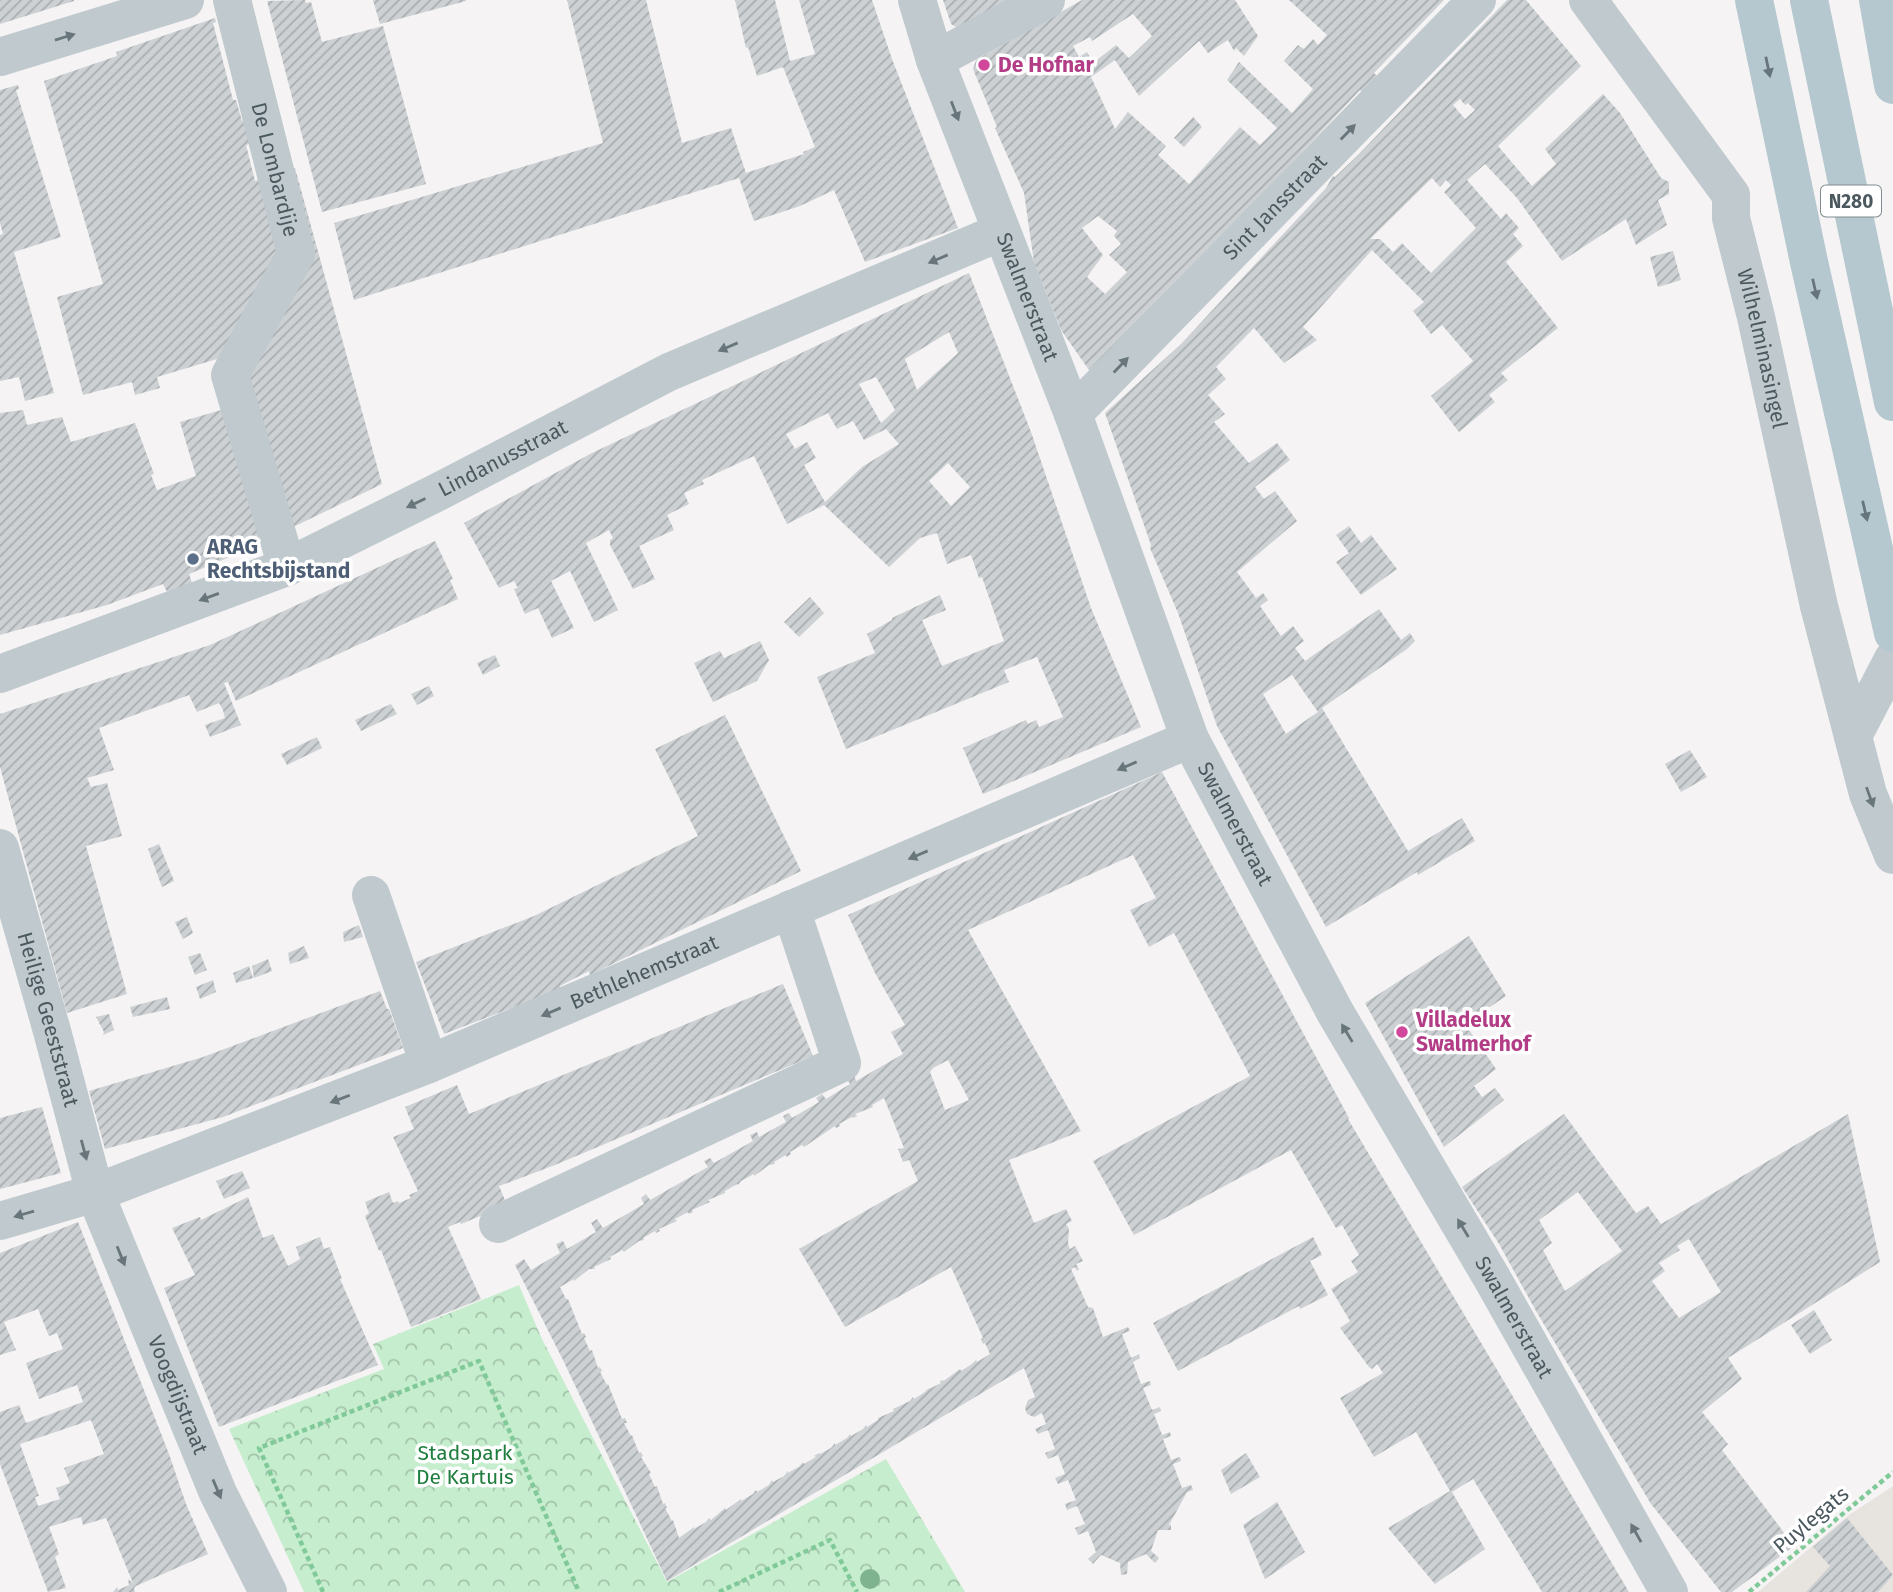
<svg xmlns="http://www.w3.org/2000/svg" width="1893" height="1592" font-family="'Fira Sans',sans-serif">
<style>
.commercial{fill:#e7e3df}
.park{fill:url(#park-crowns)}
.building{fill:url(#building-hatch);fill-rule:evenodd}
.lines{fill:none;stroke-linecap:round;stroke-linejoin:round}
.path{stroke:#80c998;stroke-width:4.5;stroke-dasharray:5 3.5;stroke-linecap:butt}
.minor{stroke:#bfc9ce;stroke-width:38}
.major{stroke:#b5c7cf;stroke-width:38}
.tree{fill:#7fb28f}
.oneway{fill:#68757b}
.oneway2{fill:#66747b}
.hotel-dot{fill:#d1479c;stroke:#fff;stroke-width:2.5}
.service-dot{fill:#5c6f8a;stroke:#fff;stroke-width:2.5}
.labels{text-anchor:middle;stroke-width:7;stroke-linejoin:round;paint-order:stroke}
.shield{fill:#fff;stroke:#818b8f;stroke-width:2}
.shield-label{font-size:19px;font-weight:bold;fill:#4b595f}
.hotel-label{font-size:21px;font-weight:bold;fill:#b23c85;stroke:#fff;text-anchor:start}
.street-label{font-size:21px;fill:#4b595f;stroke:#fff}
.service-label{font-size:21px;font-weight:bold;fill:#4e5e75;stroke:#fff;text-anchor:start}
.park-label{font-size:21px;fill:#1f7d3d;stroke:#fff}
</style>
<defs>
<pattern id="park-crowns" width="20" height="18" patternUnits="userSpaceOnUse" patternTransform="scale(1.75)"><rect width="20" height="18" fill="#c6edce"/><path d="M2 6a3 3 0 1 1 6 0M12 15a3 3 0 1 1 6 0" fill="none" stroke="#a3c3aa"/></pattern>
<pattern id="building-hatch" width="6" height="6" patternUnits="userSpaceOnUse" patternTransform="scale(1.75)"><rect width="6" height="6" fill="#cdd1d4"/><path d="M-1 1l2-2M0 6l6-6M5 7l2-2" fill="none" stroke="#a8adaf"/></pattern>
</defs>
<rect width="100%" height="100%" fill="#f5f3f3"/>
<path class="commercial" d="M1893,1486V1592H1758L1849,1515Z"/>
<path class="park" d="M519,1285L541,1337L667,1582L886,1459L965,1592H304L229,1429L384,1369L373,1344Z"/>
<g class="building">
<path d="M0,0H74V1L0,24Z"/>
<path d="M305,0L306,3L311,2L322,42L383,26L426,184L322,212L267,1Z"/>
<path d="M373,0H466V1L380,24Z"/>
<path d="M567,0H646L682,143L731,128L746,173L804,154L803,152L815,147L783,67L757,76L748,47L746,48L735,0H775L790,61L815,54L799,0H872L892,59L958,228L865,262L834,190L800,206L754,221L739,178L354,300L334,223L603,143Z"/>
<path d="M943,0H1017L956,27L951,24Z"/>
<path d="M1082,0H1235L1258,36L1244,56L1236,48L1234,51L1228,40L1208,53L1199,41L1139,96L1115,60L1091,77L1115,129L1128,112L1166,146L1158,155L1189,184L1240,127L1260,145L1277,128L1227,80L1239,62L1292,113L1313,89L1284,61L1298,45L1304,49L1313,39L1318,45L1327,35L1289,0H1444L1374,73L1379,78L1365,94L1360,90L1172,291L1089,370L1061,330L1034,262L1024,193L995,128L997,127L973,69L976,60ZM1133,14L1152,36L1129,58L1116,45L1093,63L1087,52L1079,57L1073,46L1090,37L1092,41ZM1098,216L1117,231L1114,236L1121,244L1109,255L1127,272L1105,294L1087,277L1103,255L1082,228Z"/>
<path d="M1507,0H1526L1581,66L1498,146L1532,186L1556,164L1545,149L1603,94L1620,113L1661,178L1669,182V194L1658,200L1667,225L1636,245L1626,219L1562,261L1517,198L1485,164L1467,180L1501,219L1506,213L1519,228L1513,234L1523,246L1506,262L1558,328L1501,373L1508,380L1489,395L1495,402L1459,432L1431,396L1473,361L1442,325L1431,334L1413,311L1424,302L1372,250L1303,327L1317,340L1284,363L1254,328L1216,367L1226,379L1208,395L1225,414L1214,422L1249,463L1277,443L1290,460L1255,487L1264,499L1275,491L1297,521L1237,572L1256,598L1263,593L1268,600L1260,606L1281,636L1293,626L1304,641L1295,648L1305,661L1379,609L1401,640L1410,633L1415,641L1407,649L1322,708L1408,851L1462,818L1475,841L1418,875L1417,872L1326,927L1217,726L1178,613L1150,548L1151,545L1105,413L1181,344L1326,188L1333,176L1335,177L1359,154ZM1460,99L1465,105L1468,103L1475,110L1465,119L1453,105ZM1432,178L1440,187L1446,180L1451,185L1444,192L1476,228L1431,273L1402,243L1393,252L1380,239H1370ZM1292,675L1318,712L1286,734L1263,694Z"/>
<path d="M215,18L216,22L213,23L233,100H236L242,121L252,118L259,141L246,145L255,181L295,168L382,484L289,529L227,356L157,377L160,388L135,395L132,382L83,395L57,297L103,284L44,81L117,56L116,52Z"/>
<path d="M18,85L19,89L16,90L61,237L14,252L54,393L25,401L19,377L0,381V235L3,234L0,223V90Z"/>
<path d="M1193,117L1202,127L1184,147L1174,138Z"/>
<path d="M1673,251L1681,280L1658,287L1650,257Z"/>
<path d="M969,273L1031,432L1091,608L1141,727L983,794L963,748L1026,720L1028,724L1036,720L1039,727L1063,717L1037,657L1004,670L1009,682L846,749L817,677L875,653L867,634L892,620V618L940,595L946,610L922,620L942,666L1004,641L982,577L979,578L971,555L947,564L937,533L920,538L889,567L824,505L787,524L754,456L702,480L704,484L684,493L689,504L667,515L674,530L639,546L655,579L633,589L610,545V540L613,538L609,530L586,543L618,610L594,622L570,571L551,581L574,628L552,638L538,608L525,614L514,589L518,588L514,581L499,588L464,523L590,454ZM949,332L958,353L917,390L905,359ZM876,377L895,410L881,423L859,384ZM828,413L837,429L853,421L864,440L886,429L899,444L862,467L825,502L804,465L816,458L807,442L795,449L786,434ZM948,463L970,487L951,506L929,481Z"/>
<path d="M228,408L272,539L189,574L192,583L167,592L163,584L107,605L0,635V413L23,410L27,425L62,417L71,442L135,423L154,474L151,475L157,490L196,476L180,422Z"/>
<path d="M1349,526L1361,543L1371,535L1397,569L1361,595L1336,562L1349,553L1336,535Z"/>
<path d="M435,541L453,579L450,580L458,599L236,701L228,682L224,683L241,725L210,737L205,725L225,718L223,710L219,703L197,712L189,695L99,728L114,770L87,778L91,787L107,783L122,836L86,846L127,994L67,1013L0,767V714L210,645Z"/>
<path d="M810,597L824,613L799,637L784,622Z"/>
<path d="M760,641L769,660L757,681L713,702L694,663L720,651L724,658Z"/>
<path d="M495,655L500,666L483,675L477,663Z"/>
<path d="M429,686L434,696L417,705L411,694Z"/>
<path d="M391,704L397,714L361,731L355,720Z"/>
<path d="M725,715L801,871L590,975L589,971L560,986L561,989L444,1034L416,962L534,916L698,836L655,749Z"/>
<path d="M317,737L322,748L287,765L281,754Z"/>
<path d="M1690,750L1707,777L1681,792L1665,764Z"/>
<path d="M1162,772L1349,1118L1348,1119L1629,1592H1542L1473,1479L1452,1492L1485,1549L1435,1584L1388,1528L1450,1491L1416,1432L1374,1457L1340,1398L1383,1373L1377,1364L1372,1369L1369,1367L1340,1328L1350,1321L1331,1289L1358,1272L1351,1261L1359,1255L1342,1225L1336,1228L1291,1150L1134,1235L1093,1161L1250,1076L1174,933L1149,947L1130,910L1156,898L1133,855L968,930L1081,1131L1009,1160L1034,1223L1066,1209L1072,1221L1066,1224L1069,1229L1068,1244L1070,1249L1075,1246L1083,1261L1076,1264L1079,1269L1077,1271L1075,1267L1071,1269L1088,1307L1093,1308L1103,1337L1128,1327L1130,1331L1122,1334L1131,1358L1139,1354L1140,1358L1133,1362L1141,1384L1150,1381L1151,1385L1143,1388L1152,1410L1160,1407L1161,1411L1154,1414L1162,1435L1170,1432L1171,1436L1163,1439L1171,1460L1180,1457L1181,1461L1173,1464L1182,1488L1191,1485L1193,1490L1187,1492L1169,1525H1171V1530H1158L1151,1551L1159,1558L1155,1563L1146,1554L1128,1562L1127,1574L1121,1575L1120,1563L1101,1555L1093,1564L1088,1559L1096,1552L1088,1531L1078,1535L1075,1528L1085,1524L1077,1506L1067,1510L1065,1504L1076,1500L1068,1480L1058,1484L1055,1478L1065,1474L1058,1455L1048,1459L1045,1453L1055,1449L1048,1430L1038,1434L1035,1429L1046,1424L1042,1413L1034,1417L1027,1414L1025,1408L1028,1400L1035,1397L1024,1368L667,1581L564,1362L515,1265L524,1259L531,1270L560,1253L556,1244L563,1241L567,1249L596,1232L591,1223L597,1219L603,1228L644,1204L641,1198L646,1194L650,1200L708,1167L704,1161L710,1158L714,1163L753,1141L750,1135L757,1132L759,1137L786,1122L783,1116L789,1113L792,1118L819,1102L816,1098L822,1094L826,1099L850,1084L847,1079L854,1075L856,1081L903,1054L891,1032L905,1025L875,973L848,915ZM948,1060L969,1100L945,1110L930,1072L933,1068ZM884,1098L904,1148L898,1149L903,1162L909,1160L918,1181L799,1249L845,1327L951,1267L983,1338L981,1339L983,1344L985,1343L990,1354L977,1362L976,1360L972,1364L961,1371L960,1369L945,1380L940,1381L941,1383L929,1389V1388L925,1392L914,1399L913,1397L910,1401L893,1409L894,1411L878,1418V1420L867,1427L866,1425L863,1429L851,1436L850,1434L847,1438L835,1445V1443L831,1448L820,1454L819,1453L814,1456L816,1457L804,1464L803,1462L800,1466L788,1473V1471L784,1476L773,1482L772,1480L769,1485L757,1492L756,1490L753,1494L741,1501V1499L726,1510L725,1508L711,1520L709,1518L706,1522L694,1529V1527L679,1538L673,1520L672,1521L665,1508H667L665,1503L663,1504L657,1486L655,1487L649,1474L651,1473L641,1457L643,1456L641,1452L639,1453L632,1435L631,1436L624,1423H627L625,1418L622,1419L608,1384L607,1385L600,1372L602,1371L600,1367L598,1368L592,1350L590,1351L584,1338L586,1337L584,1333L582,1334L568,1299H566L560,1287L574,1279V1281L589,1269H595L594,1267L611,1259L610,1257L622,1250L624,1252L639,1241L644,1240L643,1238L655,1231L656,1233L660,1231L659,1229L677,1221L675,1219L688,1212L689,1214L693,1212L692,1210L710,1202L708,1200L725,1193V1191L737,1184L738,1185L741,1181L754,1174V1176L769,1165L775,1164L774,1162L786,1155L787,1157L791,1154L790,1152L802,1145L804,1147L835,1126L836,1128L840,1126L839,1124L852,1117L853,1118L857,1116L855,1114L873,1107L872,1105Z"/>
<path d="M159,844L174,881L162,887L148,849Z"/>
<path d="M187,917L193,933L183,939L175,922Z"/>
<path d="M359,925L363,937L344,942L343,932Z"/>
<path d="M1469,936L1506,996L1465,1024L1496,1069L1474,1086L1482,1097L1495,1088L1504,1100L1444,1147L1365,1003Z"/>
<path d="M304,946L309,958L290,964L288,953Z"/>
<path d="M200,953L207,970L195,975L188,957Z"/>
<path d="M268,959L272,971L254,978L252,966Z"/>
<path d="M249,966L253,978L236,983L233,973Z"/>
<path d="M213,980L216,992L200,999L196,987Z"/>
<path d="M783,984L813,1056L555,1165L499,1186L507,1205L461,1224L460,1222L448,1227L481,1299L411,1327L381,1250L379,1251L365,1216L369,1213L365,1202L389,1192L393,1203L398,1201L399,1203L411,1198L409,1195L418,1191L393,1137L414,1129L405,1107L457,1085L469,1114Z"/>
<path d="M380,991L387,1009H389L403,1048L223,1117L105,1149L89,1091L203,1057Z"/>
<path d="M167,997L170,1009L133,1017L130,1007Z"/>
<path d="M109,1014L114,1030L103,1035L104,1032L96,1017Z"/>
<path d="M42,1107L61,1173L0,1189V1118Z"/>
<path d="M1564,1114L1636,1213L1648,1206L1661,1224L1848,1114L1880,1262L1728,1358L1742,1379L1702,1412L1728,1444L1722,1450L1794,1546L1732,1592H1721L1651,1504L1536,1311L1499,1244L1462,1187ZM1578,1192L1622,1251L1565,1291L1543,1250L1552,1243L1539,1220ZM1689,1239L1721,1292L1679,1318L1652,1281L1665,1271L1659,1263L1680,1250L1677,1246Z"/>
<path d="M242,1171L250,1188L224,1199L216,1181Z"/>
<path d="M248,1197L263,1238L273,1234L288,1266L300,1259L296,1247L320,1237L324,1249L330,1247L342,1279H340L378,1365L219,1427L164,1288L195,1275L172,1228L200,1217L201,1220Z"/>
<path d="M78,1222L169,1454L186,1504L208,1554L136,1586L134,1588L135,1592H113L117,1587L118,1590L129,1585L128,1579L133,1583L106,1518L83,1525L81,1517L49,1527L59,1554L55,1557L66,1588L48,1592L0,1464V1412L19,1405L26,1423L83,1402L77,1385L39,1399L26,1363L63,1349L57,1333L49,1336L38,1309L4,1322L16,1350L0,1355V1253ZM91,1420L104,1454L64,1468L70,1483L56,1488L60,1499L38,1506L35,1497L39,1496L20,1444Z"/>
<path d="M1313,1237L1322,1255L1310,1261L1328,1295L1300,1309L1299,1306L1178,1371L1153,1323Z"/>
<path d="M1814,1310L1832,1340L1810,1354L1791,1325Z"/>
<path d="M1246,1453L1260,1477L1231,1494L1221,1470Z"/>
<path d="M1277,1502L1305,1552L1265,1579L1243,1525Z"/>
<path d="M1847,1518L1893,1575L1878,1592H1806L1830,1566L1813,1547Z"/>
</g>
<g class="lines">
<g class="path">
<path d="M323,1592L259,1448L479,1361L579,1592"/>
<path d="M719,1592L830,1540L857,1592"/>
<path d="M1749,1592L1893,1472"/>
</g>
<g class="minor">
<path id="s1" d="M232,0L296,254L230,375L287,567"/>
<path id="s2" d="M917,0L935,60L1073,414L1190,739L1335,1012L1493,1280L1669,1592"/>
<path id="s3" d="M1588,0L1731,195V218L1756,317L1819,606L1868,794L1893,855"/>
<path d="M0,57L185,0"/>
<path d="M935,60L1046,0"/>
<path id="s4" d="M1073,414L1477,0"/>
<path id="s5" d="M0,674L287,567L436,493L669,372L1001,232"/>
<path d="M1853,736L1893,659"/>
<path id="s6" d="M0,848L52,1031L95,1193L218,1493L268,1592"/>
<path d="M371,895L429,1064"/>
<path id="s7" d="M0,1221L95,1193L429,1064L1190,739"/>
<path d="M498,1224L842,1063L791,909"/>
</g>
<g class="major">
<path d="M1754,0L1809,262L1893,633"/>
<path d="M1809,0L1893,402"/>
<path d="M1878,0L1893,85"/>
</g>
</g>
<circle class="tree" cx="870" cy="1579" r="10"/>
<defs><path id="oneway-solid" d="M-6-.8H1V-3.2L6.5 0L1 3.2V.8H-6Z" transform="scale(1.75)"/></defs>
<g class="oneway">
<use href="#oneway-solid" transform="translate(65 37) rotate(-17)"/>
<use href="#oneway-solid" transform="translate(955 111) rotate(69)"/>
<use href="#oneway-solid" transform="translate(1348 132) rotate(-46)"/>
<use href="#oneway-solid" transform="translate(938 259) rotate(157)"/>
<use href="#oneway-solid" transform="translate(728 347) rotate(157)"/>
<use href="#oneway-solid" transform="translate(1121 365) rotate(-46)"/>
<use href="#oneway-solid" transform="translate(416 503) rotate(154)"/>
<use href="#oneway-solid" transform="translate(209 597) rotate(160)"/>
<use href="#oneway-solid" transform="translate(1127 766) rotate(157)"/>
<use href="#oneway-solid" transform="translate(1870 797) rotate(70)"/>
<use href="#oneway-solid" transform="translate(918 855) rotate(157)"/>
<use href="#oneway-solid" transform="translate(551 1012) rotate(157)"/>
<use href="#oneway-solid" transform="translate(1347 1033) rotate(-121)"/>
<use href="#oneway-solid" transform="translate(340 1099) rotate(159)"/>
<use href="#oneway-solid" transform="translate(84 1150) rotate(75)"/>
<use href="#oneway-solid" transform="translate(24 1214) rotate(164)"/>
<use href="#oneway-solid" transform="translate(1463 1228) rotate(-121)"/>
<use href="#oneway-solid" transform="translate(121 1256) rotate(68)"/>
<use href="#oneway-solid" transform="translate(217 1489) rotate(67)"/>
<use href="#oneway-solid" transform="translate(1636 1533) rotate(-119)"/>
</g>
<g class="oneway2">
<use href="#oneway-solid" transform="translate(1768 67) rotate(78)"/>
<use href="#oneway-solid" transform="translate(1815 289) rotate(77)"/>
<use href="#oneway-solid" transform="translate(1865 511) rotate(77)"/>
</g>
<g class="hotel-dot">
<circle cx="984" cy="65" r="7"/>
<circle cx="1402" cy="1032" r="7"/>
</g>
<circle class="service-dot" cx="193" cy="559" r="7"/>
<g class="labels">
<rect class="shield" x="1821" y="185.5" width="60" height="31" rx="5"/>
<g class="shield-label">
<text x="1851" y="208">N280</text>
</g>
<g class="hotel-label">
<text x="998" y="72">De Hofnar</text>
<text x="1416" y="1027">Villadelux<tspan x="1416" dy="24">Swalmerhof</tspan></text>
</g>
<g class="street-label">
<text dy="7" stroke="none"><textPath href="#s1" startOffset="175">De Lombardije</textPath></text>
<text dy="7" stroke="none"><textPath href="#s4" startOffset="289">Sint Jansstraat</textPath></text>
<text dy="7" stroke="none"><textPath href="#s2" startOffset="317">Swalmerstraat</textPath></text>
<text dy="7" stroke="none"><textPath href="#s3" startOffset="399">Wilhelminasingel</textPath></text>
<text dy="7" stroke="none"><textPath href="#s5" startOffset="548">Lindanusstraat</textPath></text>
<text dy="7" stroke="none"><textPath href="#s2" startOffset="884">Swalmerstraat</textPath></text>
<text dy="7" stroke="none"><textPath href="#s7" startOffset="691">Bethlehemstraat</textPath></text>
<text dy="7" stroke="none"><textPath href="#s6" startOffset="178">Heilige Geeststraat</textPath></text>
<text dy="7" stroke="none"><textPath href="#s2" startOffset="1451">Swalmerstraat</textPath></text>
<text dy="7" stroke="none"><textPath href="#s6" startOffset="576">Voogdijstraat</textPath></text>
<text transform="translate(1811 1520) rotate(-40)" y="7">Puylegats</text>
</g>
<g class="service-label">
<text x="207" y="554">ARAG<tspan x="207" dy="24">Rechtsbijstand</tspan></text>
</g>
<g class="park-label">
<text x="465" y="1460">Stadspark<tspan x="465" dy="24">De Kartuis</tspan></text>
</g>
</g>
</svg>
